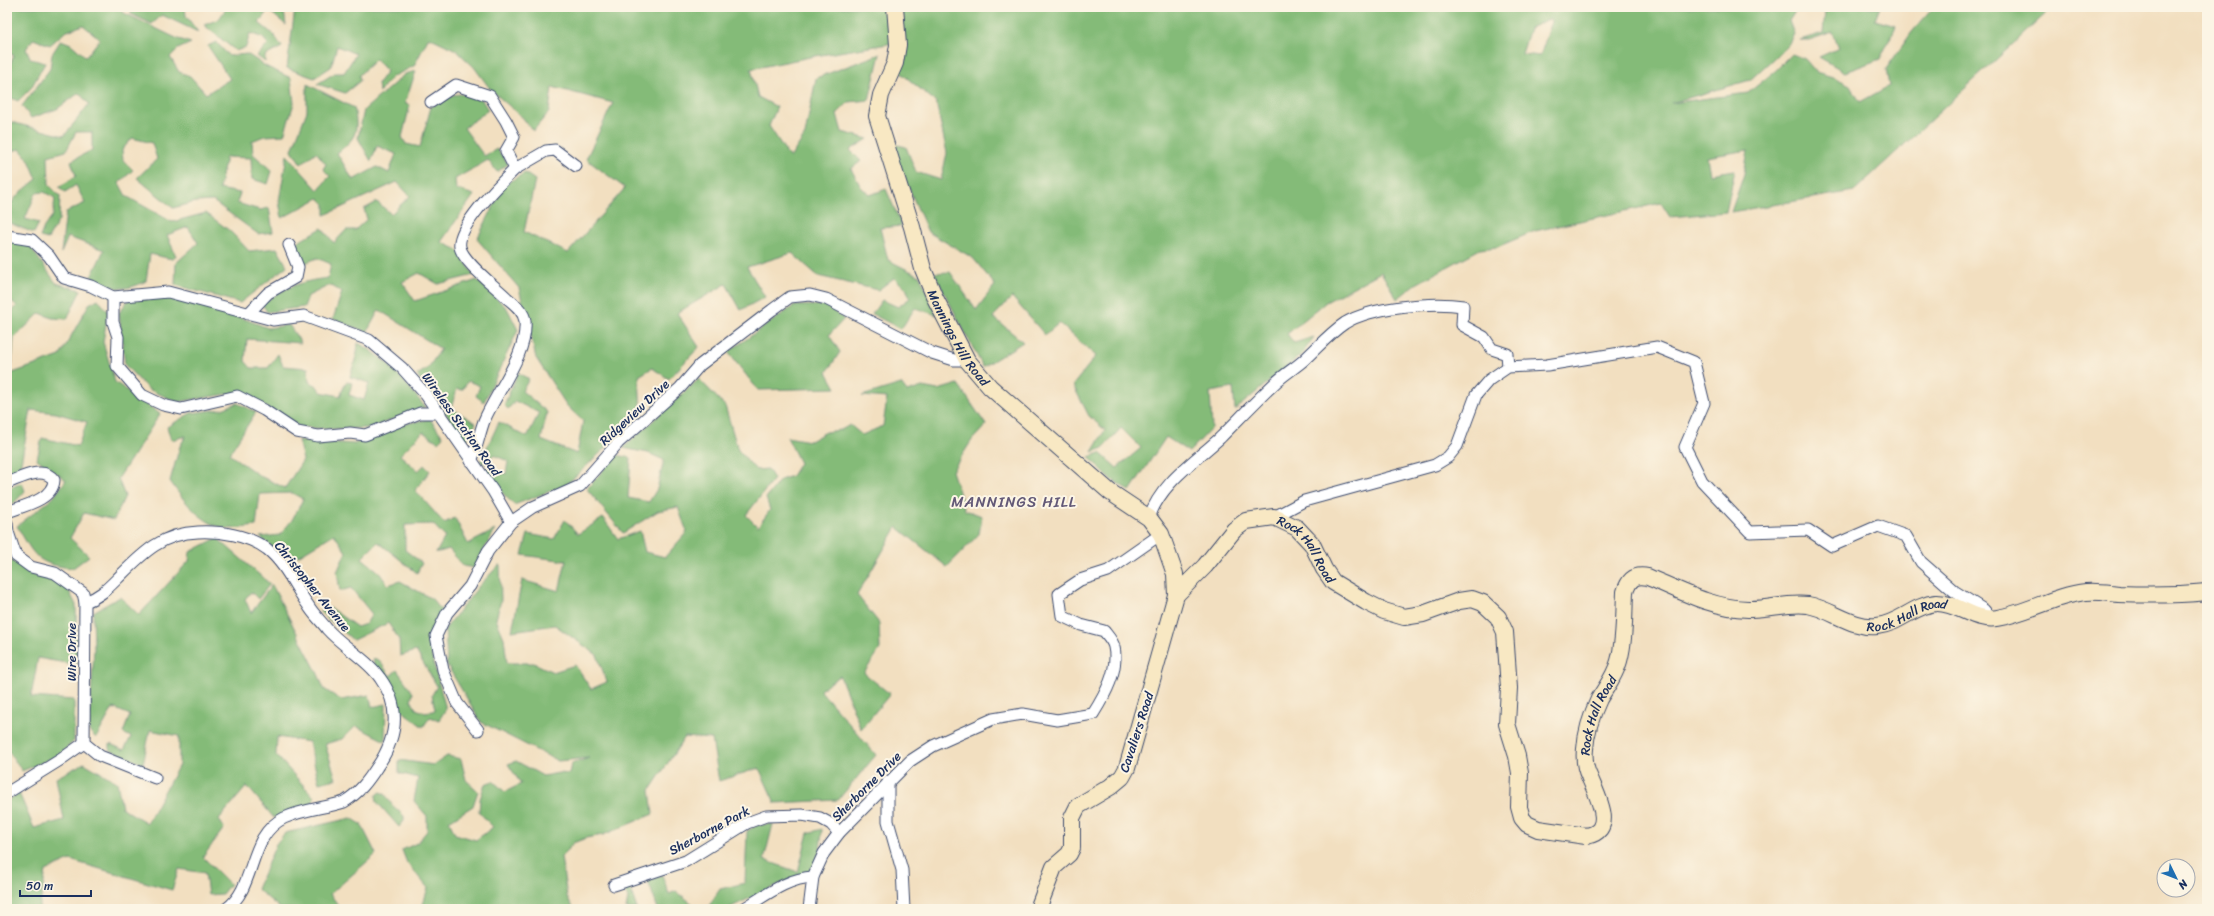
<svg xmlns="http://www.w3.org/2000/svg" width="2214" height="916" font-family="Sriracha,sans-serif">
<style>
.forest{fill:#84bb78;stroke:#50756b;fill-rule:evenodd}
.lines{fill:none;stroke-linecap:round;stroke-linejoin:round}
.street-casing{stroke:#3b496d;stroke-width:13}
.secondary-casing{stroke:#3b496d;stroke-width:18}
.street{stroke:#fff;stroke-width:11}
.secondary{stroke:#f8e8c3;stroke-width:16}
.labels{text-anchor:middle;stroke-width:4;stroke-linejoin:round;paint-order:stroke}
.street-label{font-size:13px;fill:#1b2f5e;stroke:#fcf5e5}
.quarter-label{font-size:15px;letter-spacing:1px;fill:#635977;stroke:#fcf5e5}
</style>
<rect width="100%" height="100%" fill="#fcf5e5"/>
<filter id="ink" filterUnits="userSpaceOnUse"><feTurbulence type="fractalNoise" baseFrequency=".025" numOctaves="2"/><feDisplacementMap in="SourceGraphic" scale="8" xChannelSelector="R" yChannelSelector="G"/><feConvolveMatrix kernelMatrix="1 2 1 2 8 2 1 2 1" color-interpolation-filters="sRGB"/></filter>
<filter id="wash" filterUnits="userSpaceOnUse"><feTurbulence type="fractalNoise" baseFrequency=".012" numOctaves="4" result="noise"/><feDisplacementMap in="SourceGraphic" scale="16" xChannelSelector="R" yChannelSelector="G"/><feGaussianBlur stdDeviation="0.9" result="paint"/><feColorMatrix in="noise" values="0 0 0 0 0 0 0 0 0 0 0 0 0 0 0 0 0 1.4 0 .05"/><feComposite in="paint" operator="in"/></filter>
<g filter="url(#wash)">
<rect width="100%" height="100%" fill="#f2dfc0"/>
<g class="forest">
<path d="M7,7H117L124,13L176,38L191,43L178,49L170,57L179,72L190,76L206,94L230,79L208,46L216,42L229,56L247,54L267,67L291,78L294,103L284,135L264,136L252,141L253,154L272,171L268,184L252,179L251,158L226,157L219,189L240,193L237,203L260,210L269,208L273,232L258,234L213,201L196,202L173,208L137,178L157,159L152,143L132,138L122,150L123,160L133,170L119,183L126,196L172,222L206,213L230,231L249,251L277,248L287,266L240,303L175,285L176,263L198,243L188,227L167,235L176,256L172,259L150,254L146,281C122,293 114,289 91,277L104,250L68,237L61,253L66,212L85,203L76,185L65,192L59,187L76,176L71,161L92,150V132H76L66,151L48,156L49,185L60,196L59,220L48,239L40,237L44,227L53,215L55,198L44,192L36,193L25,219L39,223L34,233L7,222C7,199 21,193 37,179L29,160L20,149L7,152V123L11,122L64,136L89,104L79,93L57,109L31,118L22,106L50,69L52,54L61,40L71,44L86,57L100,39L83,25L65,32L50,45L33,39L26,49L31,59L45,63L31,88L18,101L7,96V72L14,55L7,54Z"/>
<path d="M131,7H185L186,16L198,32L162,15L152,24L131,14Z"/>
<path d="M227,7H286L284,11L286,25L268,10L259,23L274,35L282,47L265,56V62L257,56L268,44L263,38L250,33L246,47L236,51L204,25L219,19Z"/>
<path d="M297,7H326L331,10L337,7H894V43L815,56L751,69L758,97L777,107L769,126L790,158L805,135L816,78L880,54L869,100L849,102L837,114L842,132L868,139L850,150L861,161L851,169L861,187L870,195L886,189L902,226L880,228L888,260L920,276L937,315L915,308L901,329L872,314L882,300L898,307L910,298L906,288L894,278L878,290L818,276L792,253L747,267L765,297L741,310L726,284L677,313L699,347L669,379L652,368L639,376L641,415L566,485L514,505L492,482L486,467L506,474L508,461L493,455L487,464L480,462L499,422L527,437L539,413L515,401L508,409L504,405L518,373L529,379L522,391L547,412L541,440L577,454L583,421L567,406L536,358L519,288L477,239L505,184L525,173L535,180L524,232L568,253L625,188L586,159L613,103L552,87L549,112L533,131L523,118L491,90L474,67L456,50L429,37L414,66L392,77L379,92L378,83L387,71L376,59L359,75L360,81L345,93L317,84L335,73H344L356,54L337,46L331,67L314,78L287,68L295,9Z"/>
<path d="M898,7H1793L1796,10L1789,21L1794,34L1788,45L1750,80L1671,103L1748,93L1775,71L1792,54L1805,59L1816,72L1836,78L1850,85L1860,102L1889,86L1886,69L1912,32L1934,7H2053L1854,191L1731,212L1744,174L1748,150L1707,157L1710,174L1735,170L1726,212L1670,217L1661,203L1535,231L1497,247L1480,249L1416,284L1397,299L1381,272L1326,302L1287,334L1294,343L1314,337L1302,354L1235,410L1233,388L1210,392L1212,428L1189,452L1166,437L1130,491L1108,477L1089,457L1100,453L1117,468L1141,448L1121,428L1103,448L1092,452L1105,430L1089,416L1073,385L1096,356L1059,323L1045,335L1012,297L993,317L1023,342L983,367L934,273L950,272L976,310L995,285L973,258L928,232L889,143L906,147L916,172L941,180L947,153L936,102L901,73ZM1549,19L1552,21L1540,56L1522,54L1530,28Z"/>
<path d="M1810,7H1880L1875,20L1896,26L1880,59L1845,72L1819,57L1839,48L1833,32L1809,40H1800L1823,33L1825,11Z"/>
<path d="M416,71L405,103L410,105L402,137L406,144L420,147L431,107C455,92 456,91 482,100L488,110L464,128L484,156L497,149L508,164L497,172L488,160L455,179L456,189L474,195L441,242L458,250L474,275L438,284L419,273L402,282L415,301L477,280L507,308L518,330L484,402L476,396L480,386L468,381L462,390L457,389L451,408L476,423L466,441L417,375L428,368L441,349L379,310L367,332L333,319L342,292L330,285L308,296L304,307L267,312L262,304C287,287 297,282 328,278L331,264L317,258L303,264L293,245L322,228L334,243L346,230H355L367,219L364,209L377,202L391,214L410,196L397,182L325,215V204L319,198L282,218L279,201L287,155L318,190L330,176L323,169L326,164L316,152L301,164L292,150L307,111V84L354,108C359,132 356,138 337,153L353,180L377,167L389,173L396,154L377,146L371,161L358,138L364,110L405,74Z"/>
<path d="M7,241L29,245L56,283L81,290L67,319L52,318L40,313L14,338L12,364L7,365V317L17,306L7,297Z"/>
<path d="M170,297L218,309L268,328L289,325L301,343L247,339L245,361L251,368H268L278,354L283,366L308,368L309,382L316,385L321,392L340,396L346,382L352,383L349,395L364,400L369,383L350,377L357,353L358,343C386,357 406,383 425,407L370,428L330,429L300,427L240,392L177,402L148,389L125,365L119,313L128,300Z"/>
<path d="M98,299L108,312L103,342L115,382L160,414L118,479L125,496L114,520L84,513L70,538L89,556L73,568C36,565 34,555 17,526L53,498L66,480L37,459L42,438L78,446L87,422L56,413L31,410L20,468L7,478V375L60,356L89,304Z"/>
<path d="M826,305L844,319L829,335L840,352L827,372L836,388L758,390L728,352L794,306Z"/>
<path d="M699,379L725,406L738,450L756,470L768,469L774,479L746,515L758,527L770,510L766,498L780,480L792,476L800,463L787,437L810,441L826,432L841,430L850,425L862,435L883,426L887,398L862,396L901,384L907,392L922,387L938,390L958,384L986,425L972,440L952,471L965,510L982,516L979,534L947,567L897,527L857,595L879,623L880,649L864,673L890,694L861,729L840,676L820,690L876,755L838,800L775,803L759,768L719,781L712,739L685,737L650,790L653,814L603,835L586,838L573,843L561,857L567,897L574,909H419L423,904L428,888L407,863L402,850L417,843L427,831V816L414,801L418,778L399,773V760L434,765L447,756L461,759L466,780L478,791L473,806L449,821L455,834L476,840L493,827L479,812L480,799L485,784L493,781L505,792L521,784L508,764L516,761L543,776L559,773L569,774L571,764L589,758L558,761L481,722L447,665L445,629L479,586L500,564L501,600L496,619L504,638L507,663H534L553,672L575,665L591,689L607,682L597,655L555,625L512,631L522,580L559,591L566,561L522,555L528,534L554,539L565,520L578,534L603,518L618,539L640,531L645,552L665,557L687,532L678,507L658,511L623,533L587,489L616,455L631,458L628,498L649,502L657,489L664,460L648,453L623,448Z"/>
<path d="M237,403L256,412L229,454L260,476L285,488L303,460L298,440L354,444L409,423L430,419L443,437L438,442L423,432L400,455L418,471L424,465L430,471L415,490L444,523L455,518L468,544L495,530L474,568L463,566L449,549L436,553L445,537L433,524L405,525V550L422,563L417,573L378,542L362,558L378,571L388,585L400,581L432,599L443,612L430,638L432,658L446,709L439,720L430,717L423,727L401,710L374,665L373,658L379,660L390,676L397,670L413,693L411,700L416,709L426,713L435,710L432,695L437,686L416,651L400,656L399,639L388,623L353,640L319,611L330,608L357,627L366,624L372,614L351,588L340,591L337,572L346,552L334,534L298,556L276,551L260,537L280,535L292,520L303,499L292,493L260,494L256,526C246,527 234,530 224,528C202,524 182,499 170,481L180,446L186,436L171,440L167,427L191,413L222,409Z"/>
<path d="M22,483L25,491L14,503L7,505V489Z"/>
<path d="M217,538L270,584L258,599L251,592L245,599L251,613L272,585L318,674L324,689L341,700L369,695L372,707L386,704L385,741L356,726L342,739L325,744L336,779L319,783L309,742L277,737L276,755L314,797L312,804L274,818L247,786L219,819L224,828L203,857L230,884L222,894L208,895L205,873L179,869L172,890L70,860L46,871L39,909H7V801L19,793L34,828L64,820L56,778L84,763L117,782L122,808L147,823L179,765V736L150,730L143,764L110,750V744L124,750L131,737L123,733L130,715L113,708L96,738L89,731L94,649L93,612L120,597L139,615L189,561L190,552Z"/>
<path d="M7,548L9,559L31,574L53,581L68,589L76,605L77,665L38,658L31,697L74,700V741L60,755L22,771L7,749Z"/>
<path d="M380,792L385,794L392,805L404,816V821L399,827L377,802L376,795Z"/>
<path d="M351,818L361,824L376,854L330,894L341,909H281L257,889L276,844L285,833Z"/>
<path d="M773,824L764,860L798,872L808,833L822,829L820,851L810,873H803L727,909H707L720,889L745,883L747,831L757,825Z"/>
<path d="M662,875L669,894L676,891L699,909H658L648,881Z"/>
<path d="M629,885L637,909H626L628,898L623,888Z"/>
</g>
</g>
<g filter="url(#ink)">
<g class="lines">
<g class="street-casing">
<g id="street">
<path d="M431,102L456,85L490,96L506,121L514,137L506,151L515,169C501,183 456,227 460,247C463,262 495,286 507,298C514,304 524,311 525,321C528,354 496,392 484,421C479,435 477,448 471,461"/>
<path d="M515,169L546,151L555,150L576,166"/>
<path d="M7,236L32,240L49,256L64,278L91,286L113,297L168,292L273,320L304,316L369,340L402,368L426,395L493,491L511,522"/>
<path d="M113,297V322L118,337L117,366L142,395L163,405L181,409L237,396L264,410L297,432L318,436L350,433L365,435L420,413H440"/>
<path d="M248,314L268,293L296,277L298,267L289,245"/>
<path d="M7,483C21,478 43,465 54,480C53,500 23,506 7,512"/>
<path d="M1274,517L1304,501L1435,465L1448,457L1457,446L1476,395L1489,380L1508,367L1547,365L1657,347L1694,362L1704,403L1685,447L1702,481L1750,532L1808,530L1832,546L1878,526L1906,536L1921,562L1954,591L1984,610L1990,617L1994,618"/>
<path d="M1149,518C1160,484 1194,462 1220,438C1238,420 1255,402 1274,384C1283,375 1295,368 1304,360C1318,347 1330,333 1345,323C1371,307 1433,301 1463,306L1462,325L1484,337L1492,349L1507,354L1508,367"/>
<path d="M7,523L8,532L16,556L31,567L55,573L83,593L85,602L84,743L100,756L155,778"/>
<path d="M85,602C99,597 106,590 117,579C141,555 161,533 198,532C221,531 248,535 267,549C285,563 295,587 308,605C313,614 321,621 327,629C343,647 367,659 380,678C402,708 397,738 377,767C368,781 359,793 344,802C325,808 303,809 284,818C247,836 257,887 226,909"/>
<path d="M478,730L457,703L443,670L436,636L447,613L470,586L488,551L511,522L533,507L580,486L618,443L680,388L700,365L772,310L790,297L810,295L826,299L932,353L954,360H967"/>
<path d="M888,782V821L902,870L904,909"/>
<path d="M7,793L60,760L84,743"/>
<path d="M614,885L686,861L747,823L766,816L802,815L820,818L831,824L839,833"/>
<path d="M743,909C765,896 787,878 813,877"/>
<path d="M809,909L813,877L824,853L839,833L910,761L933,746L993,719L1023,714L1057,720L1093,714C1105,695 1119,670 1114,647C1113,641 1107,635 1104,631L1081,625L1062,616L1059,594L1080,580L1108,571L1161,534"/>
</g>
</g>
<g class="secondary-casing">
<g id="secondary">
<path id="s1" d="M895,7L898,45L895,63L881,95L877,116L912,227L923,269L935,298L967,360L990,387L1110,492L1149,518L1161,534L1175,574L1176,595L1127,768L1122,777L1110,787L1078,806L1072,818V848L1069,854L1054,867L1038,909"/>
<path id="s2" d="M1176,595L1205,566L1234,530L1246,521L1274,517L1297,528L1312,544L1324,569L1333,582L1366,602L1384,611L1404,617L1423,614L1459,601L1472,599L1483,603L1498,617L1505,632L1509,688L1507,724L1517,756L1520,773L1519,807L1522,818L1527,824L1538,829L1586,836C1618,831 1596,794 1589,776C1585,768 1584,758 1585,749C1586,733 1592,714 1599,699C1606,687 1615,676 1619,661C1625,639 1624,614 1625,592C1629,579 1635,574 1648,577C1681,591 1712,608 1748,609C1768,610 1788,602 1808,605C1831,609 1853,629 1877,626C1899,624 1914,605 1936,603C1957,602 1975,622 1997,618C2028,613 2055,595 2086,592C2097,591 2109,593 2119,594C2149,595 2178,595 2207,592"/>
</g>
</g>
<use href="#street" class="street"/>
<use href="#secondary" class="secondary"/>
</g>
</g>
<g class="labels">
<g class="street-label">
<text dy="5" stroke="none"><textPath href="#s1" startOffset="350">Mannings Hill Road</textPath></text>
<text transform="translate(634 412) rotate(-43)" y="5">Ridgeview Drive</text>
<text transform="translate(462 424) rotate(54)" y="5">Wireless Station Road</text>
<text dy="5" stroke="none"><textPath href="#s2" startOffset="178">Rock Hall Road</textPath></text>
<text transform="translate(313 586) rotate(51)" y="5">Christopher Avenue</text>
<text dy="5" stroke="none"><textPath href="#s2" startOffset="1244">Rock Hall Road</textPath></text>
<text transform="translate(71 652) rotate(-90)" y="5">Wire Drive</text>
<text dy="5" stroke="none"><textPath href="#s2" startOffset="813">Rock Hall Road</textPath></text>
<text transform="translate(1136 732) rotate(-72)" y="5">Cavaliers Road</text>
<text transform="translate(866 786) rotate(-45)" y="5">Sherborne Drive</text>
<text transform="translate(709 830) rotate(-28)" y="5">Sherborne Park</text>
</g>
<g class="quarter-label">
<text x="1014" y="507">MANNINGS HILL</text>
</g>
</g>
<rect width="2214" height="916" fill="none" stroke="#fcf5e5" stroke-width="24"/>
<g transform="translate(2176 878) rotate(133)"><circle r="19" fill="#fcf5e5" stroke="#a2a6af"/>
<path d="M0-3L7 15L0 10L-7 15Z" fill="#1f6fb2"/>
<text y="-6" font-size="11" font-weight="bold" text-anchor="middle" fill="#1b2f5e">N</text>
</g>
<path d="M20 890v6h71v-6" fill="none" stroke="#1b2f5e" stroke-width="2"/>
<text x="26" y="890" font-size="12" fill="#1b2f5e" stroke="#fcf5e5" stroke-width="3" paint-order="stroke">50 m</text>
</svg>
